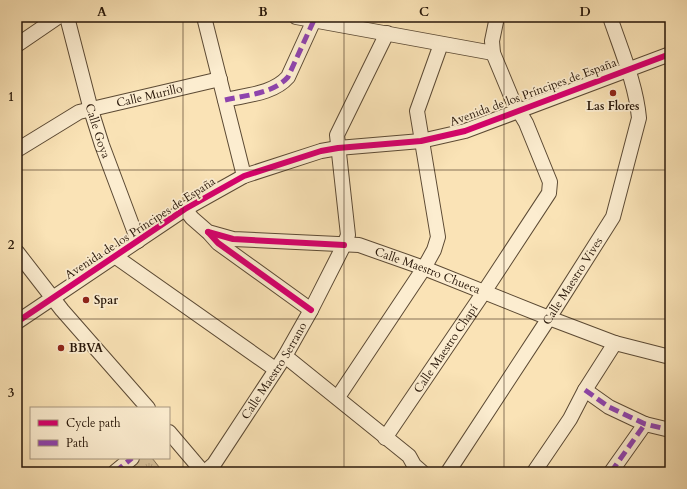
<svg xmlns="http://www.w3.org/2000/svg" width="687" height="489" font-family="Cardo,serif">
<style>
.grass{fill:url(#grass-tufts);stroke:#7f6c51}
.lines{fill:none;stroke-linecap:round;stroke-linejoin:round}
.minor-casing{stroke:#5c4a34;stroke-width:16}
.minor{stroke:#fcedd0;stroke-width:14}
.quiet{stroke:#8e44ad;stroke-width:5;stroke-dasharray:10 5;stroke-linecap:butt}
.cycleway-casing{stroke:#fcedd0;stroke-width:8}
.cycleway{stroke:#d6006c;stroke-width:6}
.grid{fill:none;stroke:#281709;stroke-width:1;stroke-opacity:0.55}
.poi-dot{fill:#8f2418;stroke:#fcedd0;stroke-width:1.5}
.labels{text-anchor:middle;stroke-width:3.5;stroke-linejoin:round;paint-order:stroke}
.street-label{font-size:12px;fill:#281709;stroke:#fcedd0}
.poi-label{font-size:12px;font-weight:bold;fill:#281709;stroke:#fcedd0;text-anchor:start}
.neatline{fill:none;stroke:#281709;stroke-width:1.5}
.grid-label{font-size:13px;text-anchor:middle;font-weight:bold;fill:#281709}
</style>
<defs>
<pattern id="grass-tufts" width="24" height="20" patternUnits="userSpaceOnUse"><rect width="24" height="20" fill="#d6c099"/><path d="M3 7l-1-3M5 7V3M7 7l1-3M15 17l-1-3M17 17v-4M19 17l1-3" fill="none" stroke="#b8a482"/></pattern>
</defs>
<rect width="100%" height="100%" fill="#fae3b6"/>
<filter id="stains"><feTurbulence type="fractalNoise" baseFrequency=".005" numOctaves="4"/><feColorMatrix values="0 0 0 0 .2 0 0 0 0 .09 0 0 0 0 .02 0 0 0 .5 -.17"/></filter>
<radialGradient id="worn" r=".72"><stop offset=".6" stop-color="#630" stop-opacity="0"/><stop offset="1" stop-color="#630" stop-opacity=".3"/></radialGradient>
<path class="grass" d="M138,458H152L163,472H121Z"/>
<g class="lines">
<g class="minor-casing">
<g id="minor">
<path id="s1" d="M67,17L91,110L102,145L138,241"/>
<path d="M204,17L244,176"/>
<path d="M296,17L493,53"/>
<path d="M17,45L58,17"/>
<path d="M225,100C246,95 273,94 288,77L314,20"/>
<path id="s2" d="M17,150L79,112L220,79"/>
<path id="s3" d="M185,209L192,218L208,232L233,239L359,245L424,268L549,318L615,343L670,357"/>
<path d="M210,234L218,243L311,310"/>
<path d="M17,252L62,310L148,408"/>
<path d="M116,257L275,369"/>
<path d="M17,322L185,209L244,176L321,151L338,148L421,141L465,131L670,54"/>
<path d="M285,356L409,456L414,465L422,472"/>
<path d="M585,390L609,407L645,424L670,430"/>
<path d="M338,397L424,268L434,250L438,237L417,111L441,44"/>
<path d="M169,432L203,472"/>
<path id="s4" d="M385,438L484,292L549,193L550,182L526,123L513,101L493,53L492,41L497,17"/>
<path d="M115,472L132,458"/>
<path id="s5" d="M205,472L214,464L285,356L311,310L344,245L348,235L337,135L387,33"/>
<path id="s6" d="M448,472L549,318L613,217L639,118C636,84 621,50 610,17"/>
<path d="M534,472L570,419L585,390L615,343"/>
<path d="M611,472L645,424"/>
</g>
</g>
<use href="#minor" class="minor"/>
<g class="quiet">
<path d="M225,100C246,95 273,94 288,77L314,20"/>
<path d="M585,390L609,407L645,424L670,430"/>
<path d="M115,472L132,458"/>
<path d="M611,472L645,424"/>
</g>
<g class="cycleway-casing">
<g id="cycleway">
<path d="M208,232L233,239L344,245"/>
<path d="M208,232L218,243L311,310"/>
<path d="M17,322L185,209L244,176L321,151L338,148L421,141L465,131L670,54"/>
</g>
</g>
<use href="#cycleway" class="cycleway"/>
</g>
<path class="grid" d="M183,17V472M344,17V472M504,17V472M17,170H670M17,319H670"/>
<g class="poi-dot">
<circle cx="613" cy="93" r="4"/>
<circle cx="86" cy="300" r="4"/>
<circle cx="61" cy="348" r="4"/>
</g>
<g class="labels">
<g class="street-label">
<text transform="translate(533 92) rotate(-20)" y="4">Avenida de los Príncipes de España</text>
<text dy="4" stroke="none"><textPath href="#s2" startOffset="145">Calle Murillo</textPath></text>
<text dy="4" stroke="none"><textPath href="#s1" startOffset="118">Calle Goya</textPath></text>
<text transform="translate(140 228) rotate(-33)" y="4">Avenida de los Príncipes de España</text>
<text dy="4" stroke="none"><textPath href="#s3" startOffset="258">Calle Maestro Chueca</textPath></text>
<text dy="4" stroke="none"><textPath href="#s6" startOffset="228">Calle Maestro Vives</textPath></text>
<text dy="4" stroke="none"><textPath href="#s4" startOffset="108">Calle Maestro Chapí</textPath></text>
<text dy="4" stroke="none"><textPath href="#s5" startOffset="123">Calle Maestro Serrano</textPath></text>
</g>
<g class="poi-label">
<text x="613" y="110" text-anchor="middle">Las Flores</text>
<text x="94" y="304">Spar</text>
<text x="69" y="352">BBVA</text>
</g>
</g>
<rect width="687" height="489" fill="none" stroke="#fae3b6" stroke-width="44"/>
<rect x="30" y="407" width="140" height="52" fill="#fcedd0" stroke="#a79780"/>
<rect x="38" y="420" width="20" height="6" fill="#d6006c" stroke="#a79780"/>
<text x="66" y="427" font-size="12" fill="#281709">Cycle path</text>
<rect x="38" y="440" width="20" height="6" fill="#8e44ad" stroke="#a79780"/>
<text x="66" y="447" font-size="12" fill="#281709">Path</text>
<rect x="22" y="22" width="643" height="445" class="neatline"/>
<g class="grid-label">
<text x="102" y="16">A</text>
<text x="263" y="16">B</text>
<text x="424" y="16">C</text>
<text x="585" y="16">D</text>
<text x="11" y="101">1</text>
<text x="11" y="249">2</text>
<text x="11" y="397">3</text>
</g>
<rect width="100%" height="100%" filter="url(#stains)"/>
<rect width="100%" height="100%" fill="url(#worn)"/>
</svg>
